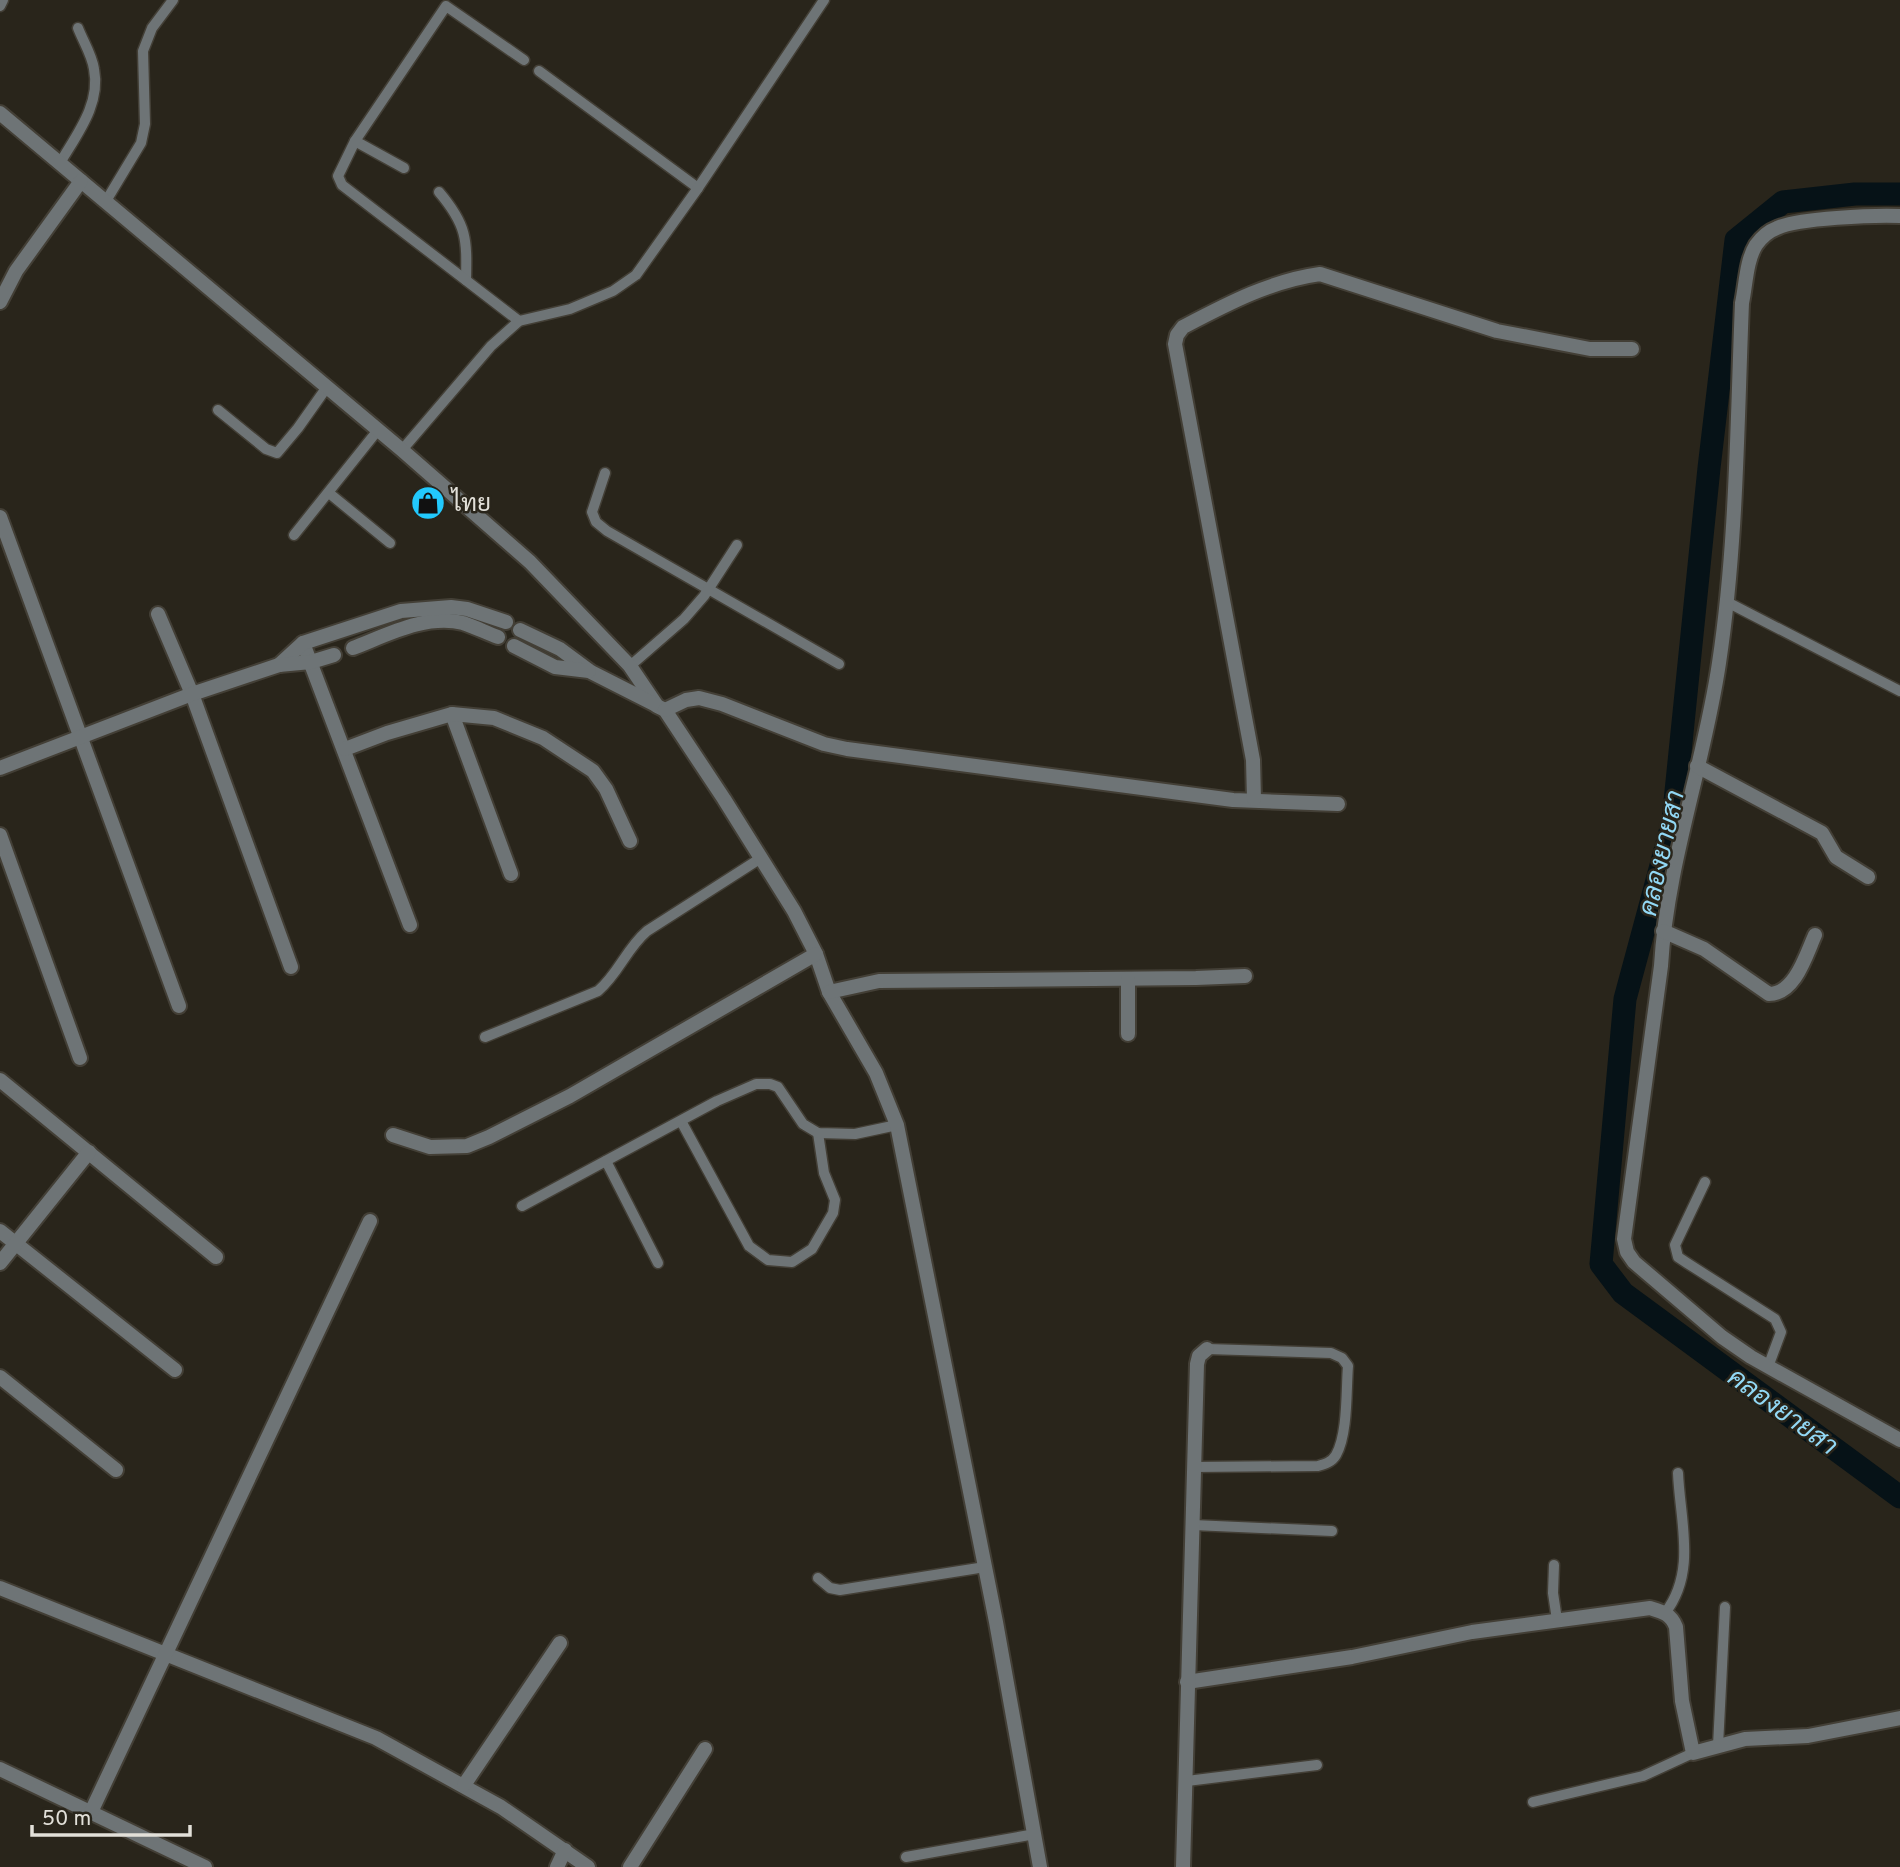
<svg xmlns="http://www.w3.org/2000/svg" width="1900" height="1867" font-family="Overpass,Sarabun,sans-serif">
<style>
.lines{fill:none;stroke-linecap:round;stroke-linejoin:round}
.canal{stroke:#061217;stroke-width:23}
.service-casing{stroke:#433f36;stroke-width:13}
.minor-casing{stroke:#433f36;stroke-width:18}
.service{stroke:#6e7476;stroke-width:10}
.minor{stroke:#6e7476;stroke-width:14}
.labels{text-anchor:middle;stroke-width:5;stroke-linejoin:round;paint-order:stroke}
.poi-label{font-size:24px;fill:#e2e0d9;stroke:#29251b;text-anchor:start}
.water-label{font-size:26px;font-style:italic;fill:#92d8f5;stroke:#29251b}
</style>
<rect width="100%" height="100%" fill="#29251b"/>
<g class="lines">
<path class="canal" d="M1900,194H1855L1783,202L1736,240L1709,468L1673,821L1625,999L1601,1264L1623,1293L1900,1497"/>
<g class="service-casing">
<g id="service">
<path d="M0,6L3,0"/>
<path d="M539,71L698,188"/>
<path d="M355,141L404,168"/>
<path d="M60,163C77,134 101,104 94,69C92,55 83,41 78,28"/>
<path d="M439,192C467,225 467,239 466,280"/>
<path d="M106,201L141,143L145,124L143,51L152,28L173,0"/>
<path d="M519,321L342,185L338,176L355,141L446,6L524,60"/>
<path d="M218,410L266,449L277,453L298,428L327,387"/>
<path d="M402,450L491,346L519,321L570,309L613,291L636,275L698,188L824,0"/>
<path d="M605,473L592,512L596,522L607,531L839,664"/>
<path d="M329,493L390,543"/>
<path d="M294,535L378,430"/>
<path d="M1727,602L1900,691"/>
<path d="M630,666L684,619L704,596L737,545"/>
<path d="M485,1037L598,991C619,973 626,949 647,931L761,858"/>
<path d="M681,1121L749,1246L768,1260L792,1262L812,1249L833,1213L835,1200L824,1173L818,1133"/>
<path d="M606,1161L658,1263"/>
<path d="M1705,1182L1675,1245L1678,1257L1687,1263L1775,1319L1781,1332L1768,1367"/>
<path d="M522,1206L717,1101L756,1084H770L778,1087L803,1124L818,1133L855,1134L897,1125"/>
<path d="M1194,1467L1318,1466C1325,1464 1332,1462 1336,1455C1348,1434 1346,1391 1348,1366L1342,1358L1331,1353L1207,1349"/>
<path d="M1193,1525L1332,1531"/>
<path d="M1554,1565L1553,1593L1557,1620"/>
<path d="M818,1578L830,1588L840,1590L985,1567"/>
<path d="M1665,1613C1697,1572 1680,1521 1678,1473"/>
<path d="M1718,1746L1725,1607"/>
<path d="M1187,1781L1317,1765"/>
<path d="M1533,1802L1643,1776L1693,1753"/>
<path d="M906,1857L1035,1834"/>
</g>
</g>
<g class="minor-casing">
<g id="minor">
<path d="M0,113L402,450L530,562L630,666L657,706L665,710L724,799L794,911L816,954L829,992L876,1073L897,1125L996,1622L1040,1867"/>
<path d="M1900,216C1875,215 1798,218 1777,228C1769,231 1761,238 1756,245C1746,261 1746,285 1742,303C1737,423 1737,544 1719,663C1704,765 1667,863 1661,966L1624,1239L1627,1252L1634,1262L1722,1337L1751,1357L1900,1440"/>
<path d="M0,302L16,271L81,181"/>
<path d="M0,517L179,1006"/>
<path d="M158,614L192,694L291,967"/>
<path d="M520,630L560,649L591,672L656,705"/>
<path d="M303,643L410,925"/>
<path d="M514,646L555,667L589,671"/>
<path d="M353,648C387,635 425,614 463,623C475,627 487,633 498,637"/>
<path d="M279,665L303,643L401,611L451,607L467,609L506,622"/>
<path d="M665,710L686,700L699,698L722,704L824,744L847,749L1233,800L1338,804"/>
<path d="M452,714L511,874"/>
<path d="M345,749L387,733L452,714L494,718L543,738L593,771L606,789L630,841"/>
<path d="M1697,766L1822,833L1836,857L1868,877"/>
<path d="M0,768L192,694L279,665L311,662L334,655"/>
<path d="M1254,799L1253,760L1175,344L1177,335L1183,327C1227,304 1270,281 1320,274L1497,331L1590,349H1632"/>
<path d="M0,835L80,1058"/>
<path d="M1663,931L1704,949L1769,994C1795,994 1806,955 1815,935"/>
<path d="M829,992L879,981L1196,978L1245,976"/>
<path d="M1128,1034V979"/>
<path d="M0,1080L216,1257"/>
<path d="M393,1135L430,1147L467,1146L489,1137L570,1096L816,954"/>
<path d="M0,1231L175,1370"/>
<path d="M0,1263L89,1152"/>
<path d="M0,1377L116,1470"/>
<path d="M0,1588L376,1738L501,1807L588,1867"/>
<path d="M1187,1682L1352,1657L1472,1632L1650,1608C1663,1612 1671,1614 1676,1627L1682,1701L1693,1753L1745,1739L1808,1736L1900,1718"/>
<path d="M0,1769L205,1867"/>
<path d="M464,1785L560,1643"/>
<path d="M91,1812L370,1221"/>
<path d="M557,1867L565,1850"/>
<path d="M630,1867L705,1749"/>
<path d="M1183,1867L1197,1364L1199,1356L1207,1349"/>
</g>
</g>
<use href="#service" class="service"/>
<use href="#minor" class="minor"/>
</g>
<defs>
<g id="shop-disc" transform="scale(1.75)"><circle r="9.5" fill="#22c9fd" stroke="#29251b"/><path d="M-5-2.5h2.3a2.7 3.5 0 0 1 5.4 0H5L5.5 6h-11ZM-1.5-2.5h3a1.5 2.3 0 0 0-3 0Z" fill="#111"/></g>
</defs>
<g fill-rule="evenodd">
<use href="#shop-disc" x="428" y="503"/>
</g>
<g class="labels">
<g class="poi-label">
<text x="452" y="511">ไทย</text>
</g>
<g class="water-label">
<text transform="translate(1661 853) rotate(-77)" y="9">คลองยายสา</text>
<text transform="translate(1783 1411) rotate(36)" y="9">คลองยายสา</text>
</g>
</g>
<path d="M32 1825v10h158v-10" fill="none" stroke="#e2e0d9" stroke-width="3.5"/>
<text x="42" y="1825" font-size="21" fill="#e2e0d9" stroke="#29251b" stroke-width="5" paint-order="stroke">50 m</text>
</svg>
